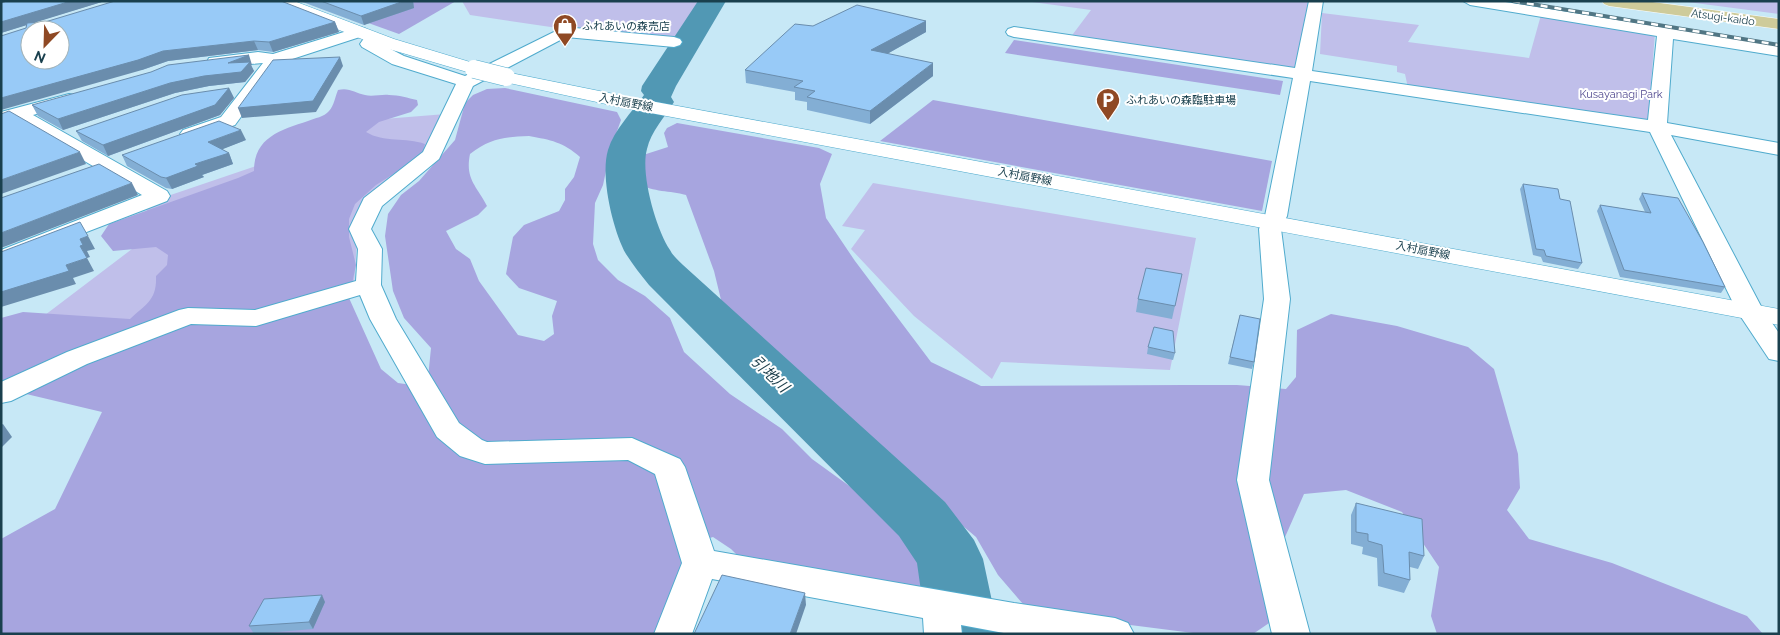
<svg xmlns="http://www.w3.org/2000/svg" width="1780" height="635" font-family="Raleway,'Noto Sans JP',sans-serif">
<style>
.green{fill:#c0bfea}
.forest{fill:#a7a5df;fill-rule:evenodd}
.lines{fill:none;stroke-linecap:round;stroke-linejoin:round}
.river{fill:#5198b4;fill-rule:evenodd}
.street-casing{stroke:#50abcd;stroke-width:2}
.secondary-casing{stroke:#50abcd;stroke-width:1}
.primary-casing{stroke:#fff;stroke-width:1}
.street{fill:#fff;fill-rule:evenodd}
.secondary{fill:#fff;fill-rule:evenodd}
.primary{fill:#cecb9a;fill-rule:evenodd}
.rail-casing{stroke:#517684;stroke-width:4}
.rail{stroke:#fff;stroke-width:2.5;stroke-dasharray:7;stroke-linecap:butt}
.secondary-bridge-casing{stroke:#50abcd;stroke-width:19;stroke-linecap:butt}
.secondary-bridge{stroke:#fff;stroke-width:18}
.wall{fill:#83aed4}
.shaded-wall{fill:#6a8dad}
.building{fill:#98caf7;stroke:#6a8dad;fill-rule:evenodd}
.labels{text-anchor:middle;stroke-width:4;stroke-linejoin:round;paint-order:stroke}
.far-street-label{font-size:11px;fill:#1a404e;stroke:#fff}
.far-poi-label{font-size:11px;fill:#1a404e;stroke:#fff;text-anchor:start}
.far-park-label{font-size:11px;fill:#4f478e;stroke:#fff}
.water-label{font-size:15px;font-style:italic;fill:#1a3c49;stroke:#fff}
</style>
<rect width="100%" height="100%" fill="#c7e8f6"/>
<g class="green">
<path d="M462,1H702L678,40L578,31L470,15Z"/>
<path d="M1025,1H1309L1296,68L1282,70L1070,38L1091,10Z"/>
<path d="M1680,1H1779V14Z"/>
<path d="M1322,13L1419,25L1408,42L1529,58L1541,15L1655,33L1648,122L1408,88L1405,74L1397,72V66L1320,54Z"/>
<path d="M446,114L426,154L359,212L354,285L61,360L45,315L132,249L150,202L306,149L346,122Z"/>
<path d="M873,183L1196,238L1170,370L1001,362L992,379L914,316L851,249L865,230L842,226Z"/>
</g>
<g class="forest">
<path d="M307,1H456L399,34Z"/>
<path d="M1014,40L1283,81L1280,95L1005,53Z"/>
<path d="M505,88L617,112L621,120L611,148L603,185L595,203L593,244L598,260L618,280L645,296L670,318L684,352L730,394L782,429L812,459L866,498L907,534L929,559L936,588L922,596L747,565L731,549L713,537L703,540L688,634H1V539L55,509L102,412L1,388V318L23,312L130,319C146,304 157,300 156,276L167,265L168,255L156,247L113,251L101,236L109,224L238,178L254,171C254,137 281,130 308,121C315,118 324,117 329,111C334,106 335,97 338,90C349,87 355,93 365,95C372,97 382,94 389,95C399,95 408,98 417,100L418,105L411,112L379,122L366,132C384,143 406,137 425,144L422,156L376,185L355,204L349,219V237L356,265L349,298L381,369L398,383L412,385L428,378L431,348L404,318L393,291L385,236L388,214L401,195L419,181L455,140L465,103L473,95L487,89ZM529,136C551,140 563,142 580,157L574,177L565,189V200L559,211L524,225L513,237L506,274L519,288L557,301L552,316L554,334L544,341L518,335L479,281L470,259L456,249L446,231L478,215L487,206C476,185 465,179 470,154C491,138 503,137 529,136Z"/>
<path d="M933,100L1272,161L1262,211L880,141Z"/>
<path d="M677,123L819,148L832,154L820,184L826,218L855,261L931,362L981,386L1186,385H1237L1286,389L1296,377L1297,330L1331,314L1397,326L1468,347L1494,369L1518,454L1520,488L1507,510L1529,539L1612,563L1747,616L1763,634H1437L1431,616L1439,567L1402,512L1346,490L1304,494L1278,553L1272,621L1253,634H1201L1091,620L1023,604L998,575L976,537L783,374L723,308L714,271L686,195C670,190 653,193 639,183L637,161L640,156L668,147L664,133L667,128Z"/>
</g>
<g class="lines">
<path class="river" d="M698,1H726L676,86L671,97L674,102C665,117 651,131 647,149C640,173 656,229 670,250C673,256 678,260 683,265L945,502L974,540L983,559L999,634H927L917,563L899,536L649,285C641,275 633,265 626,254C613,231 600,176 608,150C614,130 632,112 644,95L641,91L642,86Z"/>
<g class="street-casing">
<g id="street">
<path d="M1309,1H1323L1312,71L1648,120L1657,36L1470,5L1463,1H1499L1779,46V56L1673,39L1667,123L1779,143V155L1671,135L1763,310L1779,333V361L1769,359L1737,311L1650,132L1310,81L1287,216L1281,229L1290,299L1269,480L1310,634H1272L1237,480L1264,299L1259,229L1265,216L1293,78L1014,37L1008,35L1006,32L1008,29L1014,27L1295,68Z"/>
<path d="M360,27L366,29L368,32L366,35L280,63L235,125L190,140L183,138L180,134L183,130L221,117L263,63L215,67L209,66L207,62L209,58L258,52L273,54Z"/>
<path d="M564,27L674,37L680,39L682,42L680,45L674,47L566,37L473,86L439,159L382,206L371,229L382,249L381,285L396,319L459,423L482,440L487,442L632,438L680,459L685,467L714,551L1014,603L1115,618L1128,623L1134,634H1009L961,625L962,634H924L923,618L712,579L692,634H654L682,563L655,474L628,460L485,464L460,456L437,437L370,319L360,295L256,326L191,324L87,364L11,401L1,403V382L67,352L179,310L188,308L255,310L356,281L358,249L349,229L364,198L423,152L456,84L392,64L362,47L360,44L367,34H379L381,37L377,42L404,56L465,76Z"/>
<path d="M69,94L75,95L78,99L75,103L33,115L167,191L170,196L167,201L1,265V250L142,195L15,120L6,123L1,121V112Z"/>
</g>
</g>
<g class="secondary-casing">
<g id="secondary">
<path d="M272,1H294L394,39L480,65L483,69L480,73L474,74L382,47L274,4Z"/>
<path d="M506,72L629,97L1779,309V325L629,109L500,81L497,77L500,73Z"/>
</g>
</g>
<g class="primary-casing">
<path id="primary" d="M1602,1H1645L1779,19V29L1609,6L1604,4Z"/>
</g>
<use href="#street" class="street"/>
<use href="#secondary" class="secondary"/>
<use href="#primary" class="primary"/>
<g class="rail-casing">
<path id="rail" d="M1513,1L1779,45"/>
</g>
<use href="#rail" class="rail"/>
<g class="secondary-bridge-casing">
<path id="secondary-bridge" d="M474,69L506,77"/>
</g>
<use href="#secondary-bridge" class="secondary-bridge"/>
</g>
<g class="wall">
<path d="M7,1H105L35,22H335L339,32L273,52L258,50L168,61L142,70L26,28V25L1,33Z"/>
<path d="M300,1H413L414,8L364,25Z"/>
<path d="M926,21V32L887,54L933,76L870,124L807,110V102L795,100V92L746,83L745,70L813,26Z"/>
<path d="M251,65L254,71L245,82L209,86L175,93L63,130L38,116L32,105L252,65Z"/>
<path d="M229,88L234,98L220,115L108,156L82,141L76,131Z"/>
<path d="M246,140L222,149L229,153L233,164L202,175L204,177L172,189L166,188L127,166L122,155Z"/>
<path d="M1523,184L1582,263L1578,269L1543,262L1541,257L1533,255L1520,189Z"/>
<path d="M1642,193L1725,287L1721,293L1620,277L1597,211L1600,205L1645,212L1639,199Z"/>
<path d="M1182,274L1172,319L1136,312L1138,299Z"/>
<path d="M1240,315L1254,362L1252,369L1228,364Z"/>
<path d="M1148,347L1175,353L1173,360L1147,354Z"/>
<path d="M1356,503L1424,556L1418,569L1410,567V580L1404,593L1378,586L1377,558L1362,554L1363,547L1351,544V515Z"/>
<path d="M325,602L313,629L254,634L249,626Z"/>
</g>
<g class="shaded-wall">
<path d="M71,1H105L1,33V22Z"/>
<path d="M404,1H413L414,8L364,25L361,16Z"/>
<path d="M926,21V32L871,63V50Z"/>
<path d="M335,22L339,32L273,52L269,42Z"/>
<path d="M254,41L258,50L168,61L142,70L1,110V98L163,51Z"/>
<path d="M249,55L252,65H251L254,71L245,82L209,86L175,93L63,130L58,119L170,83Z"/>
<path d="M340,57L343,66L316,112L242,118L238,108Z"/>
<path d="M933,63V76L870,124V111Z"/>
<path d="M229,88L234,98L220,115L108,156L103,145Z"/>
<path d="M241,130L246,140L213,153L208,142Z"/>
<path d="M80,152L86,164L1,194V180Z"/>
<path d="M229,153L233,164L202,175L204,177L172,189L166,178L195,164Z"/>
<path d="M132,183L138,195L1,248V233Z"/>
<path d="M88,236L95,249L87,251L90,257L87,258L80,246V239Z"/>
<path d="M87,258L94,271L73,278L76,284L1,307V292L66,265Z"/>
<path d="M3,424L12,437L1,448V425Z"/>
<path d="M805,593L806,605L796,634H790Z"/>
<path d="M322,595L325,602L313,629L309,622Z"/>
</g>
<g class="building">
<path d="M7,1H71L1,22V3Z"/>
<path d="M115,1H281L335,22L269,42L254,41L163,51L138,60L1,98V55L2,54H1V36L26,28L27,23L45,22ZM30,30H60V60H30Z"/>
<path d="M321,1H404L361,16Z"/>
<path d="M857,5L926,21L871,50L933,63L870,111L807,97L815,91L794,87L803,81L745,70L795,24L813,26Z"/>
<path d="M249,55L228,63L250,62L241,72L204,76L170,83L58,119L32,105L151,72L168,65Z"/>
<path d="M340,57L313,101L238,108L273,60Z"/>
<path d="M229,88L215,105L103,145L76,131L182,95Z"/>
<path d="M9,111L80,152L1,180V114Z"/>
<path d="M219,121L241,130L208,142L229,153L195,164L198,166L166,178L161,177L122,155Z"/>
<path d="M99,164L132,183L1,233V198Z"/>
<path d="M1523,184L1558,189L1560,199L1570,201L1582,263L1546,256L1544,250L1536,249Z"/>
<path d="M1642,193L1678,198L1703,242L1725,287L1624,270L1600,205L1651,213Z"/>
<path d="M80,222L88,236L80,239L83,245L80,246L87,258L66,265L69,271L1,292V252Z"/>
<path d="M1146,268L1182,274L1175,306L1138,299Z"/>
<path d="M1240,315L1260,319L1254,362L1230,357Z"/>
<path d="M1154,327L1173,331L1175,353L1148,347Z"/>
<path d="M1356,503L1422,519L1424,556L1409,552L1410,580L1384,573L1382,545L1368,541V534L1356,532Z"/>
<path d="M722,575L805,593L790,634H694Z"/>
<path d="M322,595L309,622L249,626L264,599Z"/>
</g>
<defs>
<g id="shop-pin" transform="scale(1.25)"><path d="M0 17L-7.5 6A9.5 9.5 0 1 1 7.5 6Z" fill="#8f4924" stroke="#fff"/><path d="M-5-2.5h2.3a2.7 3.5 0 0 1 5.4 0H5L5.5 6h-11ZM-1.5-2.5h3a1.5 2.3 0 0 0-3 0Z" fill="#fff"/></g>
<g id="parking-pin" transform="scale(1.25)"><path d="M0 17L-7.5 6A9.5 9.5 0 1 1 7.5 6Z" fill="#8f4924" stroke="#fff"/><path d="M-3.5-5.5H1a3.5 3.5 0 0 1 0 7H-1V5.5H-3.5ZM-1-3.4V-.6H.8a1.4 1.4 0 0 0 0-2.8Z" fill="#fff"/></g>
</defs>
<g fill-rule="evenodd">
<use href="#shop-pin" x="565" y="26"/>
<use href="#parking-pin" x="1108" y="100"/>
</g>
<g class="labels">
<g class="far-street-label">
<text transform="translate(1723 17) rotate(8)" y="4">Atsugi-kaido</text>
<text transform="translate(626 102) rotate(11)" y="4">入村扇野線</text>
<text transform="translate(1025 176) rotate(11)" y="4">入村扇野線</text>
<text transform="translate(1423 250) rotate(11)" y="4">入村扇野線</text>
</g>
<g class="far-poi-label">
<text x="582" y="30">ふれあいの森売店</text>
<text x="1126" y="104">ふれあいの森臨駐車場</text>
</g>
<g class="far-park-label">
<text x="1621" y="98">Kusayanagi Park</text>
</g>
<g class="water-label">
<text transform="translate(770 374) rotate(44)" y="5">引地川</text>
</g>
</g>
<rect width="1780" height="635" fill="none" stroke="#1a404e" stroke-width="5"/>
<g transform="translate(45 45) rotate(203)"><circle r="24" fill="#ffffff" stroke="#a3b3b8"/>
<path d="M0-4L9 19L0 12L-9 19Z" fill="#8f4924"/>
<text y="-8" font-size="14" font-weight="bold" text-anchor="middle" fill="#1a404e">N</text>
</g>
</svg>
